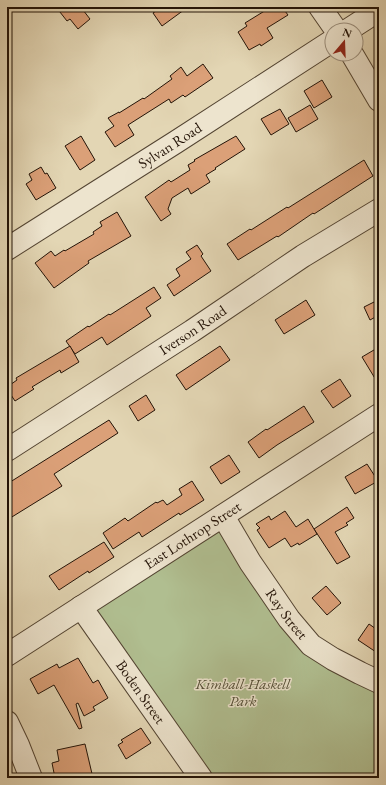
<svg xmlns="http://www.w3.org/2000/svg" width="386" height="785" font-family="'EB Garamond',serif">
<style>
.green{fill:#b0be90;stroke:#6a684c}
.building{fill:#dba078;stroke:#231307}
.lines{fill:none;stroke-linecap:round;stroke-linejoin:round}
.minor-casing{stroke:#534432;stroke-width:24}
.minor{stroke:#ede4ce;stroke-width:22}
.labels{text-anchor:middle;stroke-width:3;stroke-linejoin:round;paint-order:stroke}
.street-label{font-size:15px;fill:#231307;stroke:#ede4ce}
.park-label{font-size:15px;font-style:italic;fill:#544f37;stroke:#ede4ce}
</style>
<rect width="100%" height="100%" fill="#e3d6b4"/>
<filter id="stains"><feTurbulence type="fractalNoise" baseFrequency=".005" numOctaves="4"/><feColorMatrix values="0 0 0 0 .2 0 0 0 0 .09 0 0 0 0 .02 0 0 0 .5 -.17"/></filter>
<radialGradient id="worn" r=".72"><stop offset=".6" stop-color="#630" stop-opacity="0"/><stop offset="1" stop-color="#630" stop-opacity=".3"/></radialGradient>
<path class="green" d="M223,516L289,619L379,679V778H201L83,615Z"/>
<g class="building">
<path d="M56,7H86L83,10L90,19L78,29L70,19L67,21Z"/>
<path d="M162,7H188L162,26L153,13Z"/>
<path d="M271,7H282L288,15L267,28L273,38L261,46L260,44L249,50L238,32L247,26L245,23Z"/>
<path d="M203,64L213,78L185,97L183,95L171,103L169,99L128,125L134,135L115,147L105,132L114,126L108,118L119,112V113L143,98L144,99L172,79L170,76L181,67L187,76Z"/>
<path d="M322,80L332,97L314,108L304,91Z"/>
<path d="M310,105L318,119L296,132L288,118Z"/>
<path d="M280,109L289,124L271,135L261,119Z"/>
<path d="M81,136L95,160L80,170L65,146Z"/>
<path d="M236,136L245,149L215,168L216,169L206,175L210,182L191,194L188,188L172,198L168,209L171,214L161,221L145,197L169,180L171,182L190,170L188,165L195,161L194,160Z"/>
<path d="M364,160L373,176L314,214L313,213L278,237L277,236L238,260L227,244L250,229L251,230L287,207L288,208Z"/>
<path d="M41,167L45,174L47,173L56,188L36,200L26,184L32,180L29,174Z"/>
<path d="M117,212L131,236L88,261L89,263L54,288L35,263L51,251L55,256L64,250L65,251L94,234L93,232L102,226L100,222Z"/>
<path d="M197,245L203,254L201,256L211,271L174,296L167,285L180,276L176,269L191,259L186,252Z"/>
<path d="M154,287L161,298L146,308L151,316L107,345L102,337L75,354L66,341L88,326L89,327L109,314L110,315Z"/>
<path d="M306,300L315,315L284,334L275,320Z"/>
<path d="M374,302L379,312V315L370,320L364,307Z"/>
<path d="M70,346L79,362L61,373L60,370L32,387L34,389L15,401L7,389V387L17,380L16,378Z"/>
<path d="M220,346L230,360L186,390L176,375Z"/>
<path d="M379,347V385L362,357Z"/>
<path d="M340,379L351,396L333,408L321,391Z"/>
<path d="M146,395L155,410L138,421L129,406Z"/>
<path d="M304,406L314,422L277,445L259,458L248,442L266,429L267,430Z"/>
<path d="M109,420L118,433L54,474L62,486L7,520V484Z"/>
<path d="M229,455L240,472L221,484L210,467Z"/>
<path d="M367,464L378,481L355,494L345,477Z"/>
<path d="M192,481L204,500L180,515L179,513L142,537L139,532L113,549L103,533L125,518L128,521L156,502L157,503L163,500L167,505L182,495L179,489Z"/>
<path d="M347,507L354,518L346,523L348,525L335,532L350,557L337,564L314,529Z"/>
<path d="M285,511L296,527L308,519L317,534L299,545L298,543L291,547L285,538L269,548L257,530L260,528L256,524L269,516L271,520Z"/>
<path d="M104,542L114,557L89,573L88,571L59,590L49,576Z"/>
<path d="M326,586L341,603L327,615L312,598Z"/>
<path d="M369,624L379,631V654L358,640Z"/>
<path d="M78,658L93,683L98,680L108,698L93,707L95,710L84,716L78,703L76,704L82,728L79,729L54,685L38,694L30,679L57,664L59,668Z"/>
<path d="M141,728L151,743L126,759L118,745L123,742L121,740Z"/>
<path d="M85,744L93,778H55L52,763L59,761L57,750Z"/>
</g>
<g class="lines">
<g class="minor-casing">
<g id="minor">
<path d="M320,7L336,30"/>
<path d="M348,30L379,10"/>
<path d="M352,54L379,100"/>
<path id="s1" d="M7,249L176,142L332,41"/>
<path id="s2" d="M7,450L192,331L303,256L379,210"/>
<path id="s3" d="M223,516L250,562L289,619L311,645L333,659L360,673L379,682"/>
<path id="s4" d="M81,607L201,778"/>
<path id="s5" d="M7,655L379,415"/>
<path d="M7,722L18,745L31,778"/>
</g>
</g>
<use href="#minor" class="minor"/>
</g>
<g class="labels">
<g class="street-label">
<text dy="5" stroke="none"><textPath href="#s1" startOffset="193">Sylvan Road</textPath></text>
<text dy="5" stroke="none"><textPath href="#s2" startOffset="221">Iverson Road</textPath></text>
<text dy="5" stroke="none"><textPath href="#s5" startOffset="221">East Lothrop Street</textPath></text>
<text dy="5" stroke="none"><textPath href="#s3" startOffset="117">Ray Street</textPath></text>
<text dy="5" stroke="none"><textPath href="#s4" startOffset="104">Boden Street</textPath></text>
</g>
<g class="park-label">
<text x="243" y="689">Kimball-Haskell<tspan x="243" dy="17">Park</tspan></text>
</g>
</g>
<rect width="386" height="785" fill="none" stroke="#e3d6b4" stroke-width="24"/>
<rect x="8" y="8" width="370" height="769" fill="none" stroke="#231307" stroke-width="2"/>
<rect x="12" y="12" width="362" height="761" fill="none" stroke="#231307"/>
<g transform="translate(344 42) rotate(19)"><circle r="19" fill="#ede4ce" stroke="#9c907e"/>
<path d="M0-3L7 15L0 10L-7 15Z" fill="#8f2418"/>
<text y="-6" font-size="11" font-weight="bold" text-anchor="middle" fill="#231307">N</text>
</g>
<rect width="100%" height="100%" filter="url(#stains)"/>
<rect width="100%" height="100%" fill="url(#worn)"/>
</svg>
